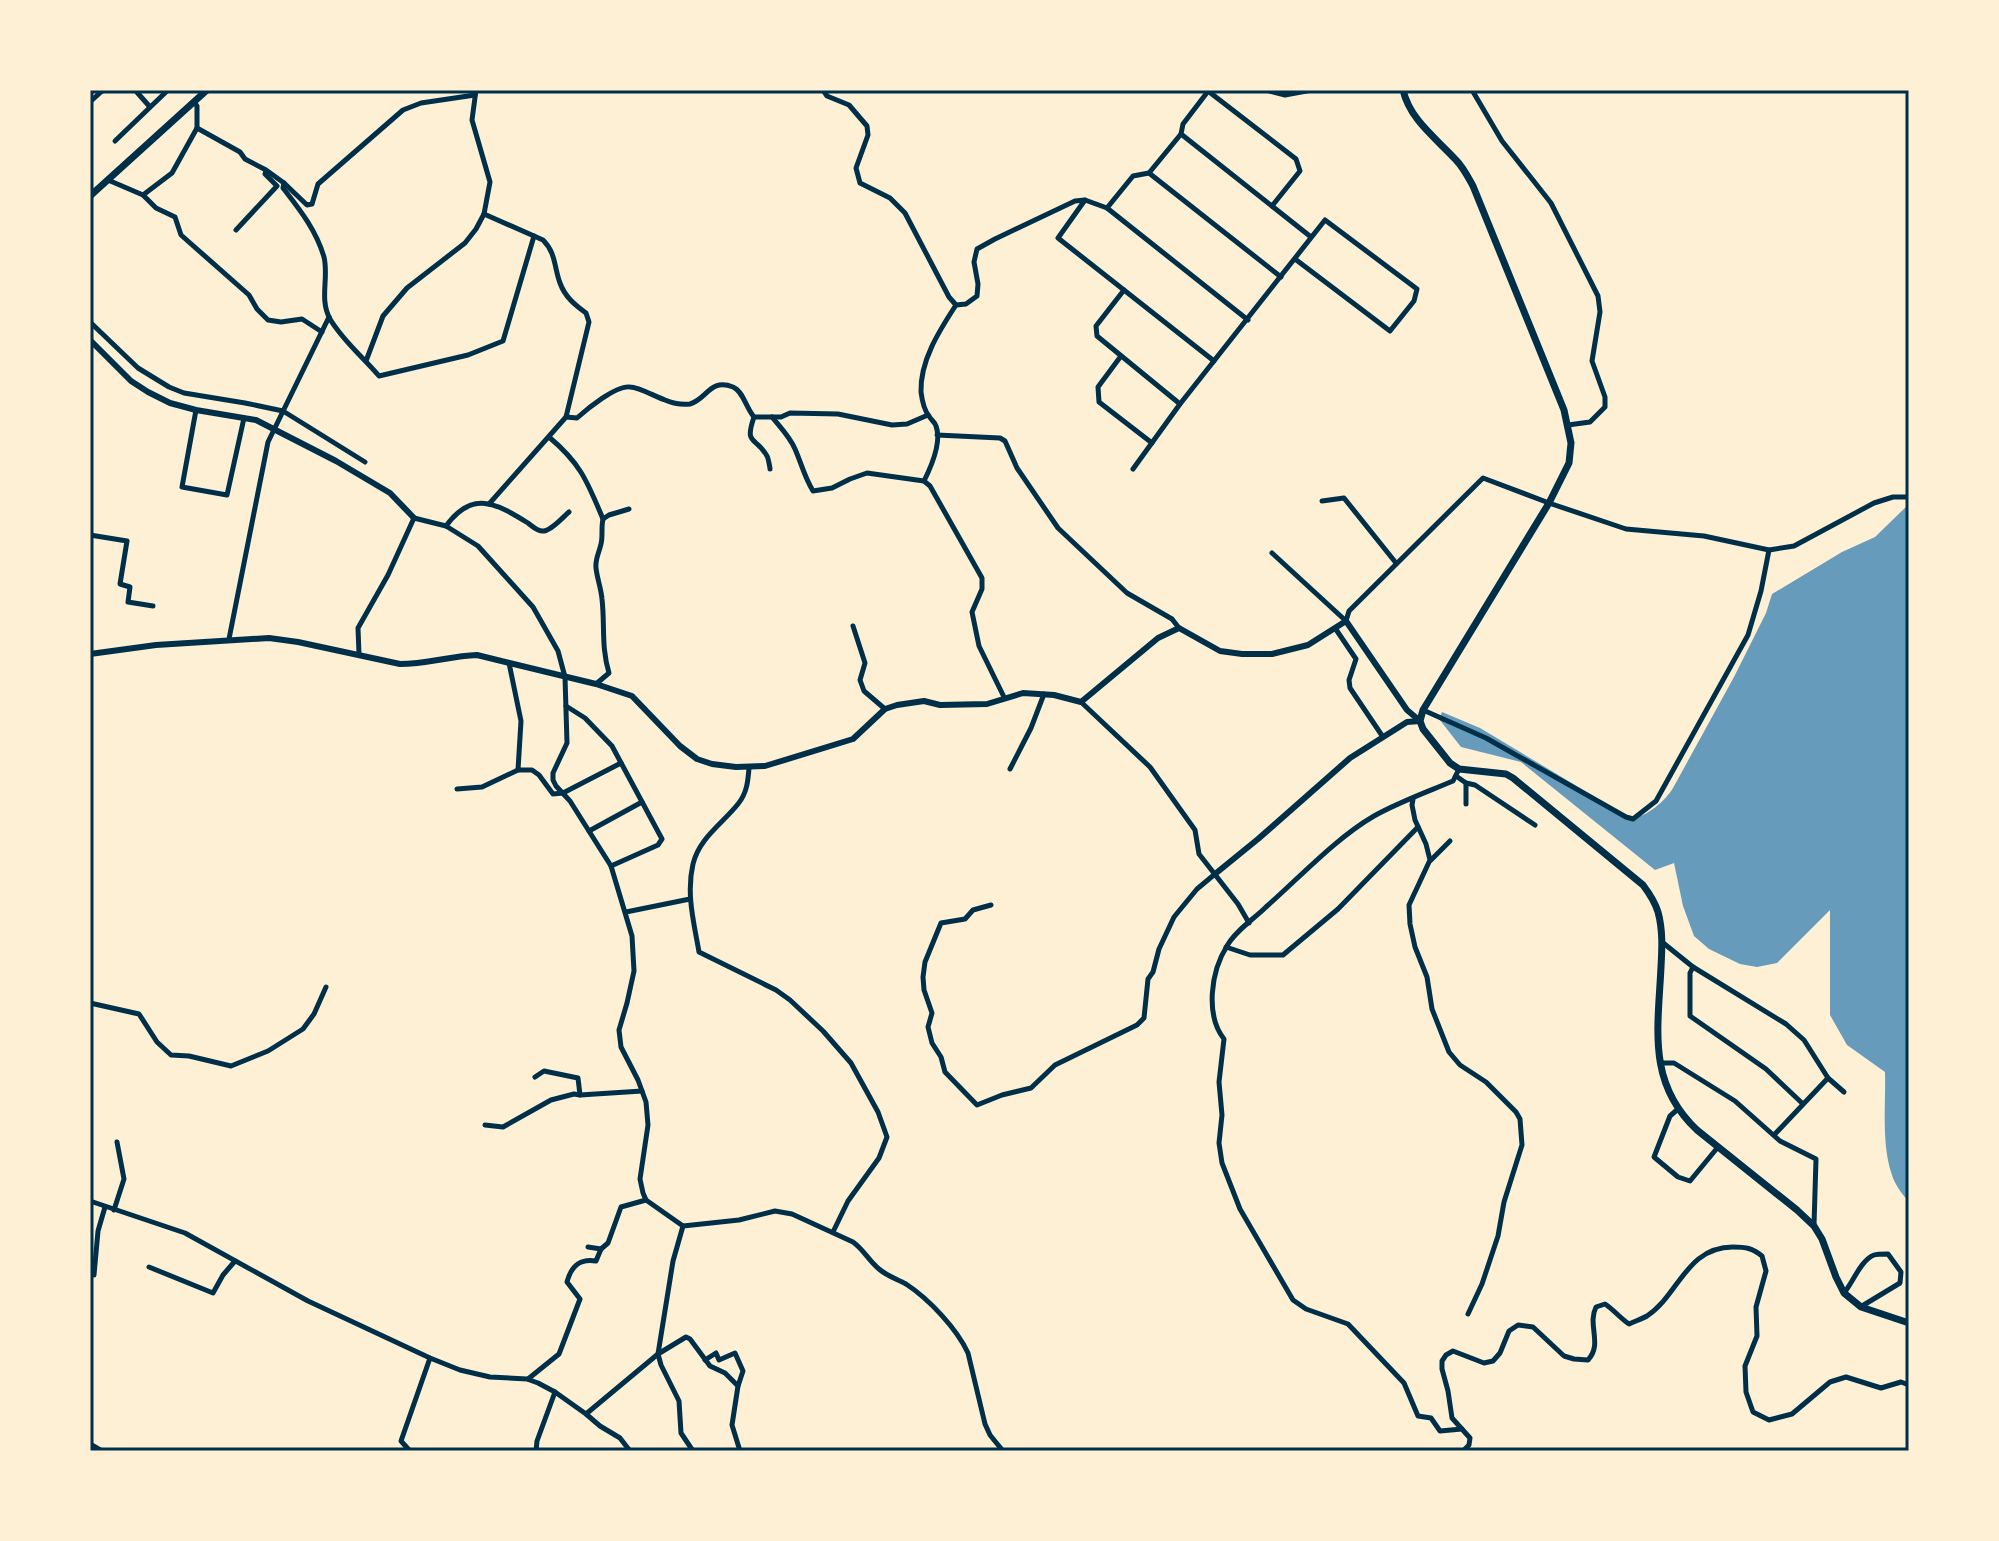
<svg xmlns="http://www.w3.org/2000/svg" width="1999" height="1541" font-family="Figtree,sans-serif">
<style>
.water{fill:#669bbc}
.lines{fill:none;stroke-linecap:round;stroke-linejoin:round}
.minor{stroke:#003049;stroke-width:5}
.tertiary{stroke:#003049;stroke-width:6}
.secondary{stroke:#003049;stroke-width:7}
.neatline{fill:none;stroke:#003049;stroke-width:3}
</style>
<rect width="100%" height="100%" fill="#fdf0d5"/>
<path class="water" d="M1909,504V1202C1902,1194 1895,1185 1892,1175C1881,1143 1886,1105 1885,1072L1847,1045L1830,1015V910L1777,963L1757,967L1740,964L1709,949L1694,936L1683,906L1674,863L1655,870L1521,762L1461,747L1439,719L1442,712L1480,728L1630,818C1645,819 1666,800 1673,788L1734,677L1766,613L1772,594L1842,552L1875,537Z"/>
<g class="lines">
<g class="minor">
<path d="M135,90L150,107"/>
<path d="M823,90L827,96L849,105L867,126L868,135L856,168L860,183L890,198L905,213L949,297L956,305L966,304L977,296L978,284L974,262L977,249L995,239L1075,201L1085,200"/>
<path d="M1209,90L1183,124L1181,134L1311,237"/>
<path d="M1266,90L1285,95L1312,90"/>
<path d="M1354,90H1357"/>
<path d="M1472,90L1502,141L1551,203L1598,296L1600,312L1592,361L1605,397V407L1590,422L1568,425"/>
<path d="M1208,91L1296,159L1300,171L1272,206"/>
<path d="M90,102L103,90"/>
<path d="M194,102L197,106V128L240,152L245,159L266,170L284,183L307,205L312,204L318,184L403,110L421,103L475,95"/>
<path d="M115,141L168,90"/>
<path d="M1149,173L1181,134"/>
<path d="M108,180L143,195L156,208L175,217L181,235L249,295L257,309L268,320L281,322L302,319L322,332"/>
<path d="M284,183L283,188C300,210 316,230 324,257C329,278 319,299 330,319C343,341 363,357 379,376L468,355L503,341L534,236"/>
<path d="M143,195L172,173L197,128"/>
<path d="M1107,208L1133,176L1149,173L1281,277"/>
<path d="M484,214L543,240C556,253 554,267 560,283C565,297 575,305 586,313L589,322L566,417L489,504"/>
<path d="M236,230L277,186L265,174L266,171"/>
<path d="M1124,290L1096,326L1097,336L1180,404"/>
<path d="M90,322L138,368L169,387L184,393L245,403L283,411L365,462"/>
<path d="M1121,356L1098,387L1099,402L1152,443"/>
<path d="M366,361L383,316L407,288L465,243L476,229L484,214L490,182L472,120L476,90"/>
<path d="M1214,361L1058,238L1085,200L1107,208L1248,320"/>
<path d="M196,410L182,487L227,495L244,418"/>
<path d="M566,417L577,418C587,409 616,385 630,387C639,387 656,397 665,400C672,403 682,405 690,404C707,399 710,378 733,387C743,391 746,408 754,417H781L790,413L838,414L892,425L907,424L928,415"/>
<path d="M754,417C744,446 756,436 767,456C768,457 770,468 770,469"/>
<path d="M772,417C780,427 790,437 795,449C802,465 804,476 813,491L832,488L850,479L867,473L924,481L930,486L982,578V589L972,612L979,646L1004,697"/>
<path d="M937,435L1000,438L1005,441L1017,468L1058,528L1127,593L1172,619L1179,628"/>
<path d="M549,437C581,464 587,481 603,519"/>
<path d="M1133,469L1180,404L1325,220L1417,289L1414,301L1390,331L1295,259"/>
<path d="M924,481C931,467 942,442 936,426C935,422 931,420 929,416C924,410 922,400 921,392C920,361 939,331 956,305"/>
<path d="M1322,501L1344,498L1396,563"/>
<path d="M446,526C472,490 496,503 528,523C532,526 538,532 544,531C552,530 563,517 569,512"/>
<path d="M90,535L127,541L120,584L130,587L128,602L153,606"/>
<path d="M1272,553L1346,621L1349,611L1483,478L1549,503L1626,529L1704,536L1769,550L1794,546L1874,503L1893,497H1909"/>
<path d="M853,626L865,663L860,680L864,691L885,709"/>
<path d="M1335,628L1356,659L1349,680L1350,688L1383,737"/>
<path d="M229,639L268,442L329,317"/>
<path d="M359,654L358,628L388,575L414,518L446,526L478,546L533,607L558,651L565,677L567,743L553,773V780L556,786L570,801L611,866L632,936L634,971L627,1003L619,1030L621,1047L638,1080L646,1102L648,1125L640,1179L643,1193L646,1200L683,1226L739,1220L775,1211L792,1214L853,1242C864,1250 869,1261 879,1269C887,1276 897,1279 906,1284C929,1299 957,1329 968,1353L985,1424L990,1435L1003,1451"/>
<path d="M509,663L521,721L518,770H532L539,775L553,794L563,793L621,763"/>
<path d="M596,684L609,673C601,647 605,625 602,599C601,588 597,578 596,568C595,559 599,553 601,544C603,536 601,528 603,519L609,515L629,509"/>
<path d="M1081,702L1150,767L1195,830L1199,854L1238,904L1249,923"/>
<path d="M566,706L585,718L612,746L662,839L658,845L611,866"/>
<path d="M1423,710L1486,738L1626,817L1633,819L1656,801L1748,635L1761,591L1769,550"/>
<path d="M749,768C748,781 747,793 738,804C723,823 699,838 693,864C686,894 694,923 699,952L776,990L790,1000L823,1031L851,1063L878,1112L887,1137L879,1158L848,1201L833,1232"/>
<path d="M1010,769L1031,728L1044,694"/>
<path d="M1459,769L1453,781C1427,792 1399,802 1374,816C1336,838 1299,878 1266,907C1254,919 1235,931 1227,946C1211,971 1205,1015 1224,1039L1219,1082L1222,1115L1219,1143L1222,1163L1240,1209L1293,1300L1306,1309L1348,1324L1404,1383L1418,1416L1431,1418L1440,1431L1462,1429"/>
<path d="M1456,776L1466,783L1475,785L1535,825"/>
<path d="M457,789L482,787L518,770"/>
<path d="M1413,799L1412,805L1415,820L1426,844L1430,860L1409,905L1410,924L1415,947L1427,977L1432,1009L1449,1052L1460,1065L1486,1082L1516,1112L1520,1119L1522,1145L1504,1202L1498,1236L1482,1284L1468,1314"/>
<path d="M1466,804V783"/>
<path d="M589,831L642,802"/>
<path d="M1431,860L1450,841"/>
<path d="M991,905L973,910L965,919L941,923L925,962L923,977L924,990L932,1013L928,1027L932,1043L941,1057L945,1072L977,1105L1002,1095L1031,1088L1055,1065L1137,1025L1144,1018L1148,979L1153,972L1159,949L1174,917L1197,889L1215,874"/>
<path d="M626,912L690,899"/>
<path d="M1662,942L1693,967L1786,1024L1804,1040L1828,1078L1774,1135"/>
<path d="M1226,947L1250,955H1283L1338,909L1418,827"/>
<path d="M1693,967L1690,973V1016L1766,1069L1803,1104"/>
<path d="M90,1003L139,1014L157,1042L171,1055L189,1056L231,1066L268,1051L303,1029L314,1014L326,987"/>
<path d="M1660,1063H1674L1735,1101L1780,1141L1816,1159L1814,1225"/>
<path d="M535,1077L544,1071L578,1078L580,1095L642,1091"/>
<path d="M1828,1078L1844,1092"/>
<path d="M1678,1109L1670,1116L1654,1157L1678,1177L1690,1181L1718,1147"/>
<path d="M485,1125L503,1127L551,1100L574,1094L580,1095"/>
<path d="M90,1201L185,1233L308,1301L430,1358L460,1370L490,1377L527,1379L538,1383L555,1392L586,1414L600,1426L620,1438L630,1451"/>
<path d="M114,1210L124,1179L117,1142"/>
<path d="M683,1226L673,1261L658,1354L661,1365L679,1401L681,1433L693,1451"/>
<path d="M588,1247L601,1249L608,1243L621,1207L646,1200"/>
<path d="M149,1267L213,1293L223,1275L235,1261"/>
<path d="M94,1275L98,1231L105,1207"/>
<path d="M1844,1293C1853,1282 1861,1260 1874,1255C1877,1254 1885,1254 1888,1254L1901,1272L1900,1283L1862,1306"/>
<path d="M705,1360L716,1353L719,1360L735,1353L743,1371L738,1386L732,1425L740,1451"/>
<path d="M528,1379L559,1354L580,1299L567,1282C571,1267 579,1258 596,1261L601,1249"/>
<path d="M586,1414L658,1354L686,1337L690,1339L710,1366L725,1373L738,1386"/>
<path d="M90,1444L102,1451"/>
<path d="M410,1451L401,1441L430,1358"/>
<path d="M536,1451L537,1441L555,1392"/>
<path d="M1463,1451L1469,1445L1470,1438L1452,1418L1448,1391L1442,1369V1361L1446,1355L1453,1351L1484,1363L1493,1361L1500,1353L1509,1331L1518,1325L1533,1327L1564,1356L1574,1359L1588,1360C1603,1344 1587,1325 1596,1307L1605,1304C1614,1310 1620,1318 1629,1324C1635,1321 1642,1319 1647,1316C1679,1295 1686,1247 1733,1247C1746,1247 1752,1248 1762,1256L1766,1271L1756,1307L1757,1336L1745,1366L1746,1392L1753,1412L1769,1420L1792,1414L1830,1382L1846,1377L1881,1388L1901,1382L1909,1385"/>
</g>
<g class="tertiary">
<path d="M90,340L131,381L148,392L170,403L196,410L256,420L336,461L390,493L414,518"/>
<path d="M90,654L156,645L269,638L298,642L400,664C426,664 451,656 477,655L596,684L632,696L680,746L697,759L712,764L736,767L765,766L853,739L885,709L897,705L924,701L940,705L987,704L1023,693L1054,695L1081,702L1158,638L1179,628L1220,651L1242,654H1272L1308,645L1346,621L1407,710L1420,721"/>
<path d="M1215,874L1258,839L1350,758L1407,722L1420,721"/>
</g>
<g class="secondary">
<path d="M1403,90C1410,120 1436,138 1456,160C1463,167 1468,177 1473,186L1564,410L1571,443L1569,463L1549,503L1423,710L1420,721L1423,729L1450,763L1459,769L1506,774L1513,778L1643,885C1649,893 1655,902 1658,912C1663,930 1662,949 1661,967C1658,1029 1647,1083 1697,1130L1797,1210L1814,1226L1822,1239L1836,1277L1844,1293L1861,1307L1909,1323"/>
<path d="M90,196L207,90"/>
</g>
</g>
<rect width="1999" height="1541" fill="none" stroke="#fdf0d5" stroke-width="184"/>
<rect x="92" y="92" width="1815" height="1357" class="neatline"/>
</svg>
